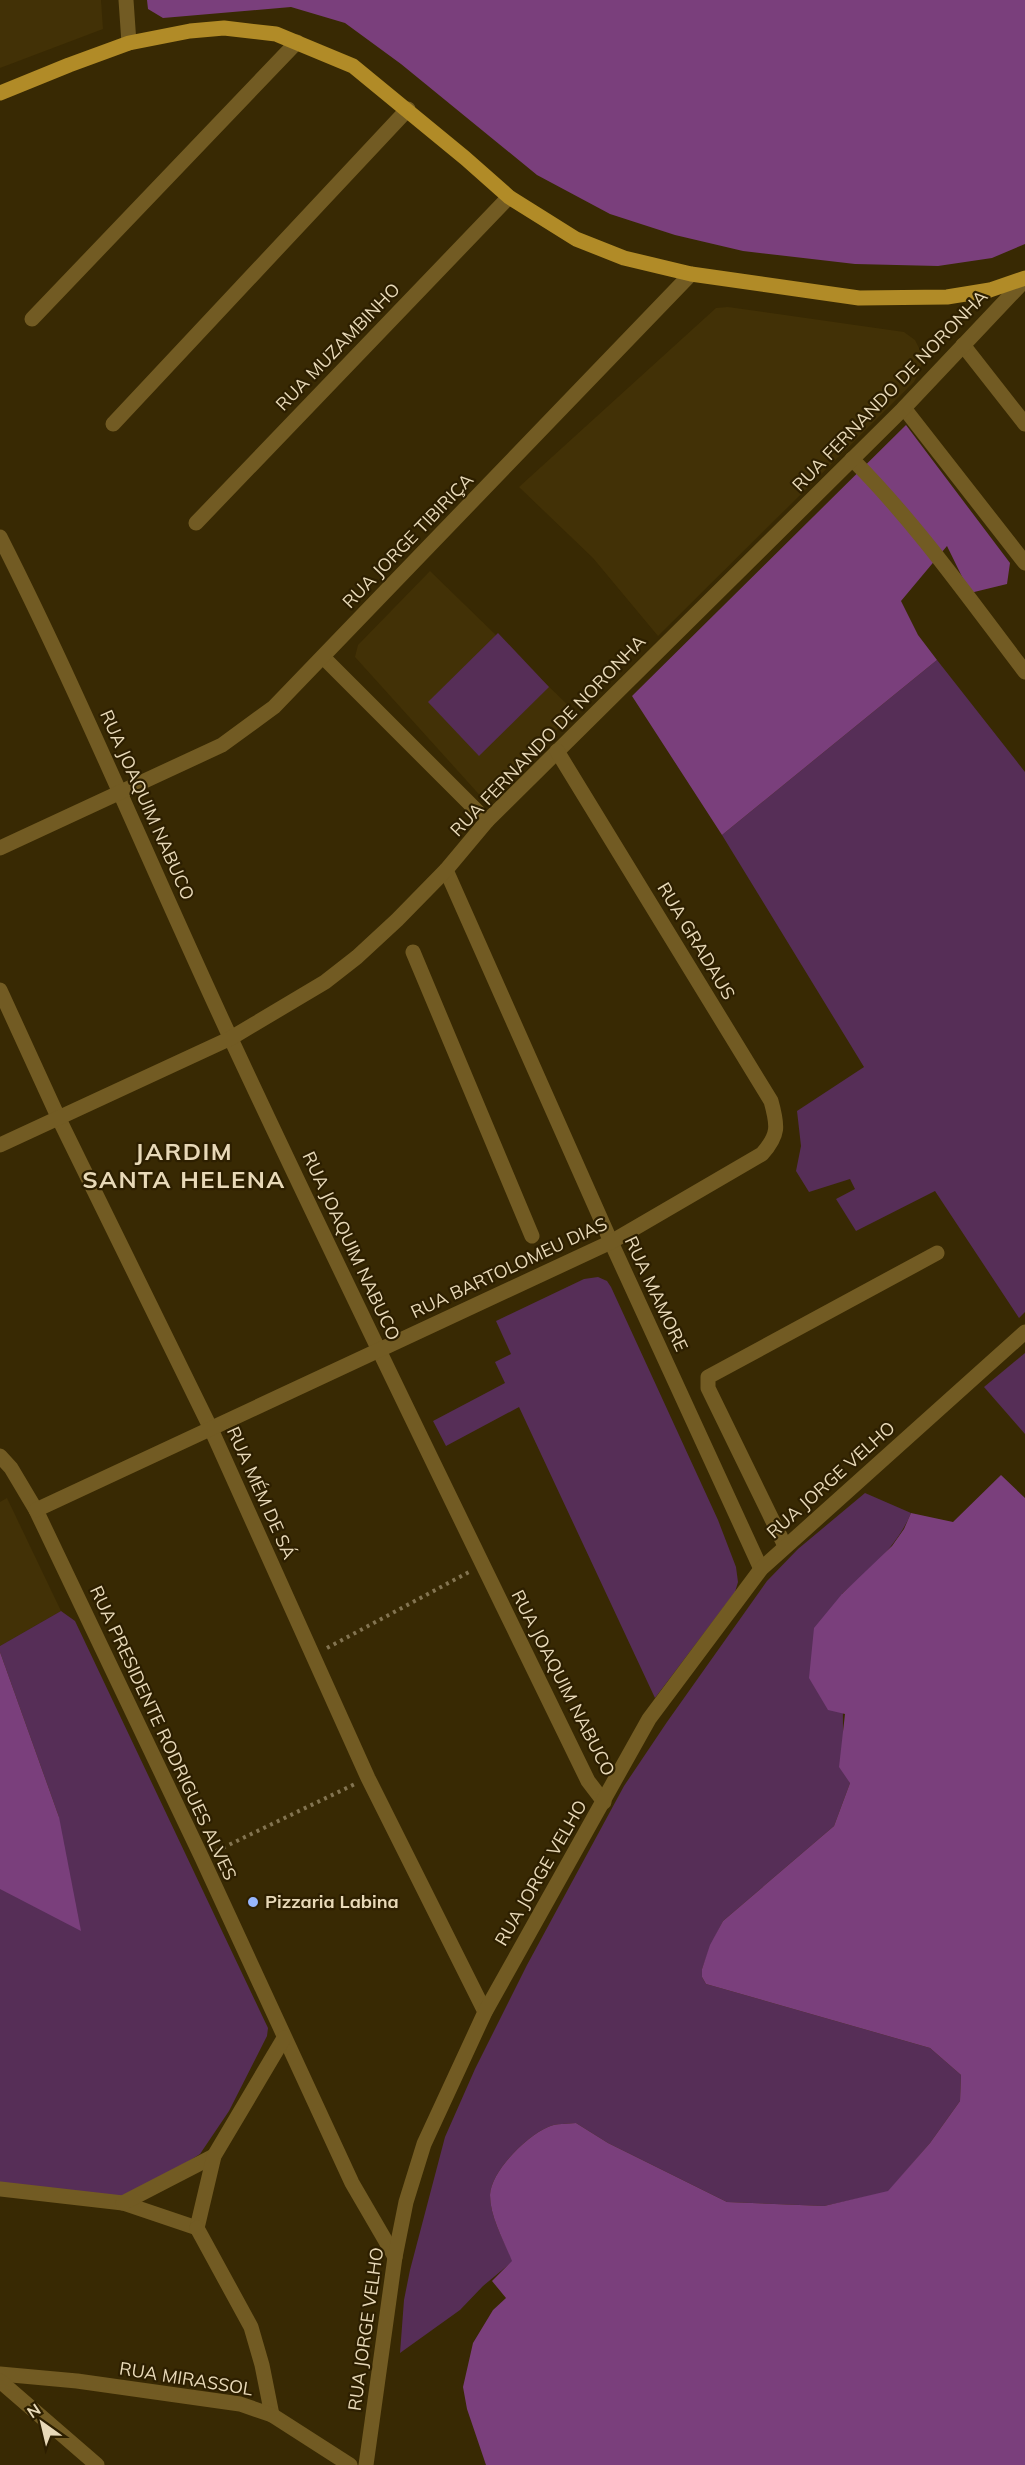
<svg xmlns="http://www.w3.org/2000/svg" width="1025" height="2465" font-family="Mulish,sans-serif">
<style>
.built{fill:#423106}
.green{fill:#562e57}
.forest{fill:#7a3f7c}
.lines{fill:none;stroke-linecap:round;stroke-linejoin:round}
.path{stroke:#837451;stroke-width:4;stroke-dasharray:3 4.5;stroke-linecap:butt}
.minor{stroke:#725b23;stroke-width:15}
.major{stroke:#b18b27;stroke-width:15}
.poi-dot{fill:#97b6fd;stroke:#2d1f00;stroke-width:2}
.labels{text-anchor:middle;stroke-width:4.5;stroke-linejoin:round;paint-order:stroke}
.street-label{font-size:18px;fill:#e8d9b8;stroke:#2d1f00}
.poi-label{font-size:18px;font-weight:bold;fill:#e8d9b8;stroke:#2d1f00;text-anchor:start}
.district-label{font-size:24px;font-weight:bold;letter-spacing:1.5px;fill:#e8d9b8;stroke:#2d1f00}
</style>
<rect width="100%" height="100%" fill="#382903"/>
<g class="built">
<path d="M0,0H101L103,29L0,68Z"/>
<path d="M728,307L904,332L915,340L922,354L921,368L914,382L658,636L593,558L519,487L716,308Z"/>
<path d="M430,571L575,712L485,801L355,657L358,645Z"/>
<path d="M7,1498L61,1611L0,1646V1502Z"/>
</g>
<g class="green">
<path d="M498,633L549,687L479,756L428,702Z"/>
<path d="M937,660L1025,772V1312L1019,1318L935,1191L856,1231L836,1199L855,1189L850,1179L809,1192L796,1171L801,1146L797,1111L864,1067L722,835Z"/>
<path d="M598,1277L607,1281L611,1287L718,1520L736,1567L738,1582L735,1592L655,1698L519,1407L446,1446L433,1421L505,1383L495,1362L511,1354L496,1321L584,1279Z"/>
<path d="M1025,1353V1434L984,1387Z"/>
<path d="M865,1493L911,1513C897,1547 869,1570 842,1594L843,1730L850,1783L834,1826L723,1921L711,1945L702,1969V1977L706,1984L930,2048L961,2075L960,2101L930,2143L888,2192L824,2206L727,2202L608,2143L576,2123C568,2124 556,2123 548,2127C527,2136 491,2171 490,2195C490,2217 504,2241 513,2261L483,2286L460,2310L400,2353L404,2300L410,2270L445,2137L475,2069L527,1965L624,1786L667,1722L767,1581L798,1549Z"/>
<path d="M61,1611L75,1621L268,2028L267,2036L229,2111L200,2154L123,2203L0,2190V1889L59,1817L0,1652V1646Z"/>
</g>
<g class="forest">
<path d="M147,0H1025V244L992,258L938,266L855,264L743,251L675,235L610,214L537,175L401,64L345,23L291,7L163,18L148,9Z"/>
<path d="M906,425L1010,563L1007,584L970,593L947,546L901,601L918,635L937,660L722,835L632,696Z"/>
<path d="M1001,1475L1025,1498V2465H486L467,2409L463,2387L473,2343L493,2310L506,2298L492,2281L512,2261C504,2241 490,2217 490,2195C491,2171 527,2136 548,2127C556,2123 568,2124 576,2123L608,2143L727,2202L824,2206L888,2191L930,2143L960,2101L961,2075L930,2048L706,1984L702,1977V1969L710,1945L723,1921L834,1826L850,1783L839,1767L845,1714L828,1710L809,1678L814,1628L842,1594L892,1546L904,1529L911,1513L953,1522Z"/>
<path d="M0,1652L59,1817L81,1931L0,1889Z"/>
</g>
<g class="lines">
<g class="path">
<path d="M327,1648L469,1572"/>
<path d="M216,1851L355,1784"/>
</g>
<g class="minor">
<path d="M126,0L129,43"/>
<path d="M32,319L297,42"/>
<path d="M963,345L1025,424"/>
<path d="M904,408L1025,563"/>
<path d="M113,424L408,109"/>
<path d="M852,459C917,524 970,600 1025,672"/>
<path d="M196,523L509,197"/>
<path d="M0,537C83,701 153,872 231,1039C347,1288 468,1534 588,1781L604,1802"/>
<path d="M323,657L487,821"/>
<path d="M0,848L222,745L274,707L691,274"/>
<path d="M446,870L611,1242L761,1569"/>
<path d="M413,952L532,1236"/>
<path d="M0,990L59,1119L211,1429L368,1778L485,2012"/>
<path d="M0,1145L231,1038L325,982L357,957L397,920L446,870L487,821L904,408L1025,280"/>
<path d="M0,1456L11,1468L36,1510L202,1858L352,2183L395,2257"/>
<path d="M36,1510L611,1242L762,1154C779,1135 778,1126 771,1101L557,751"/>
<path d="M785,1546L708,1388V1377L937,1253"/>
<path d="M0,2189L123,2203L197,2228"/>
<path d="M123,2203L214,2156"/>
<path d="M197,2228L214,2156L284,2038"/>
<path d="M197,2228L251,2327L262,2365L272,2415"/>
<path d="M0,2374L77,2381L240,2404L272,2415L350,2465"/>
<path d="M0,2381L97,2465"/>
<path d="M366,2465L395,2257L406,2202L424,2144L485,2012L649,1719L761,1569L1025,1332"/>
</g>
<path class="major" d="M0,93L69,65L129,43L190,31L224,28L276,34L353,66L465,158L509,197L576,239L624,258L691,274L859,298L947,297L990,290L1025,278"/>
</g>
<circle class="poi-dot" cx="253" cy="1902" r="6"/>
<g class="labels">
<g class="street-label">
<text transform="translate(338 347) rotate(-46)" y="6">RUA MUZAMBINHO</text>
<text transform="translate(890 391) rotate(-46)" y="6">RUA FERNANDO DE NORONHA</text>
<text transform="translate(408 541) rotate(-46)" y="6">RUA JORGE TIBIRIÇA</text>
<text transform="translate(548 736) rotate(-46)" y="6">RUA FERNANDO DE NORONHA</text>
<text transform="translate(147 805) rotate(66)" y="6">RUA JOAQUIM NABUCO</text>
<text transform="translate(696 941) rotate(59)" y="6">RUA GRADAUS</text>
<text transform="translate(351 1246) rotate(65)" y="6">RUA JOAQUIM NABUCO</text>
<text transform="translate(509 1268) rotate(-25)" y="6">RUA BARTOLOMEU DIAS</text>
<text transform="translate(656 1294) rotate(65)" y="6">RUA MAMORE</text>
<text transform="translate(831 1480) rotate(-42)" y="6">RUA JORGE VELHO</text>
<text transform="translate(261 1493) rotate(66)" y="6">RUA MÉM DE SÁ</text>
<text transform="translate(563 1683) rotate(63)" y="6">RUA JOAQUIM NABUCO</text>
<text transform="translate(163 1733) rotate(65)" y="6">RUA PRESIDENTE RODRIGUES ALVES</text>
<text transform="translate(541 1873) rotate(-60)" y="6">RUA JORGE VELHO</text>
<text transform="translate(366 2329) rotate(-82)" y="6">RUA JORGE VELHO</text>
<text transform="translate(186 2379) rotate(9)" y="6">RUA MIRASSOL</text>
</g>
<g class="poi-label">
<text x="265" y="1908">Pizzaria Labina</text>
</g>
<g class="district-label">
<text x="184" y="1160">JARDIM<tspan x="184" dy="28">SANTA HELENA</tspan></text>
</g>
</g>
<g transform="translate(42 2423) rotate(326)" stroke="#2d1f00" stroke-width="4.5" paint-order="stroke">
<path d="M0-4.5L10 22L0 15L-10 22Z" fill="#e8d9b8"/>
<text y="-9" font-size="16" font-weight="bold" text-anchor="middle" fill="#e8d9b8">N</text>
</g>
</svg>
